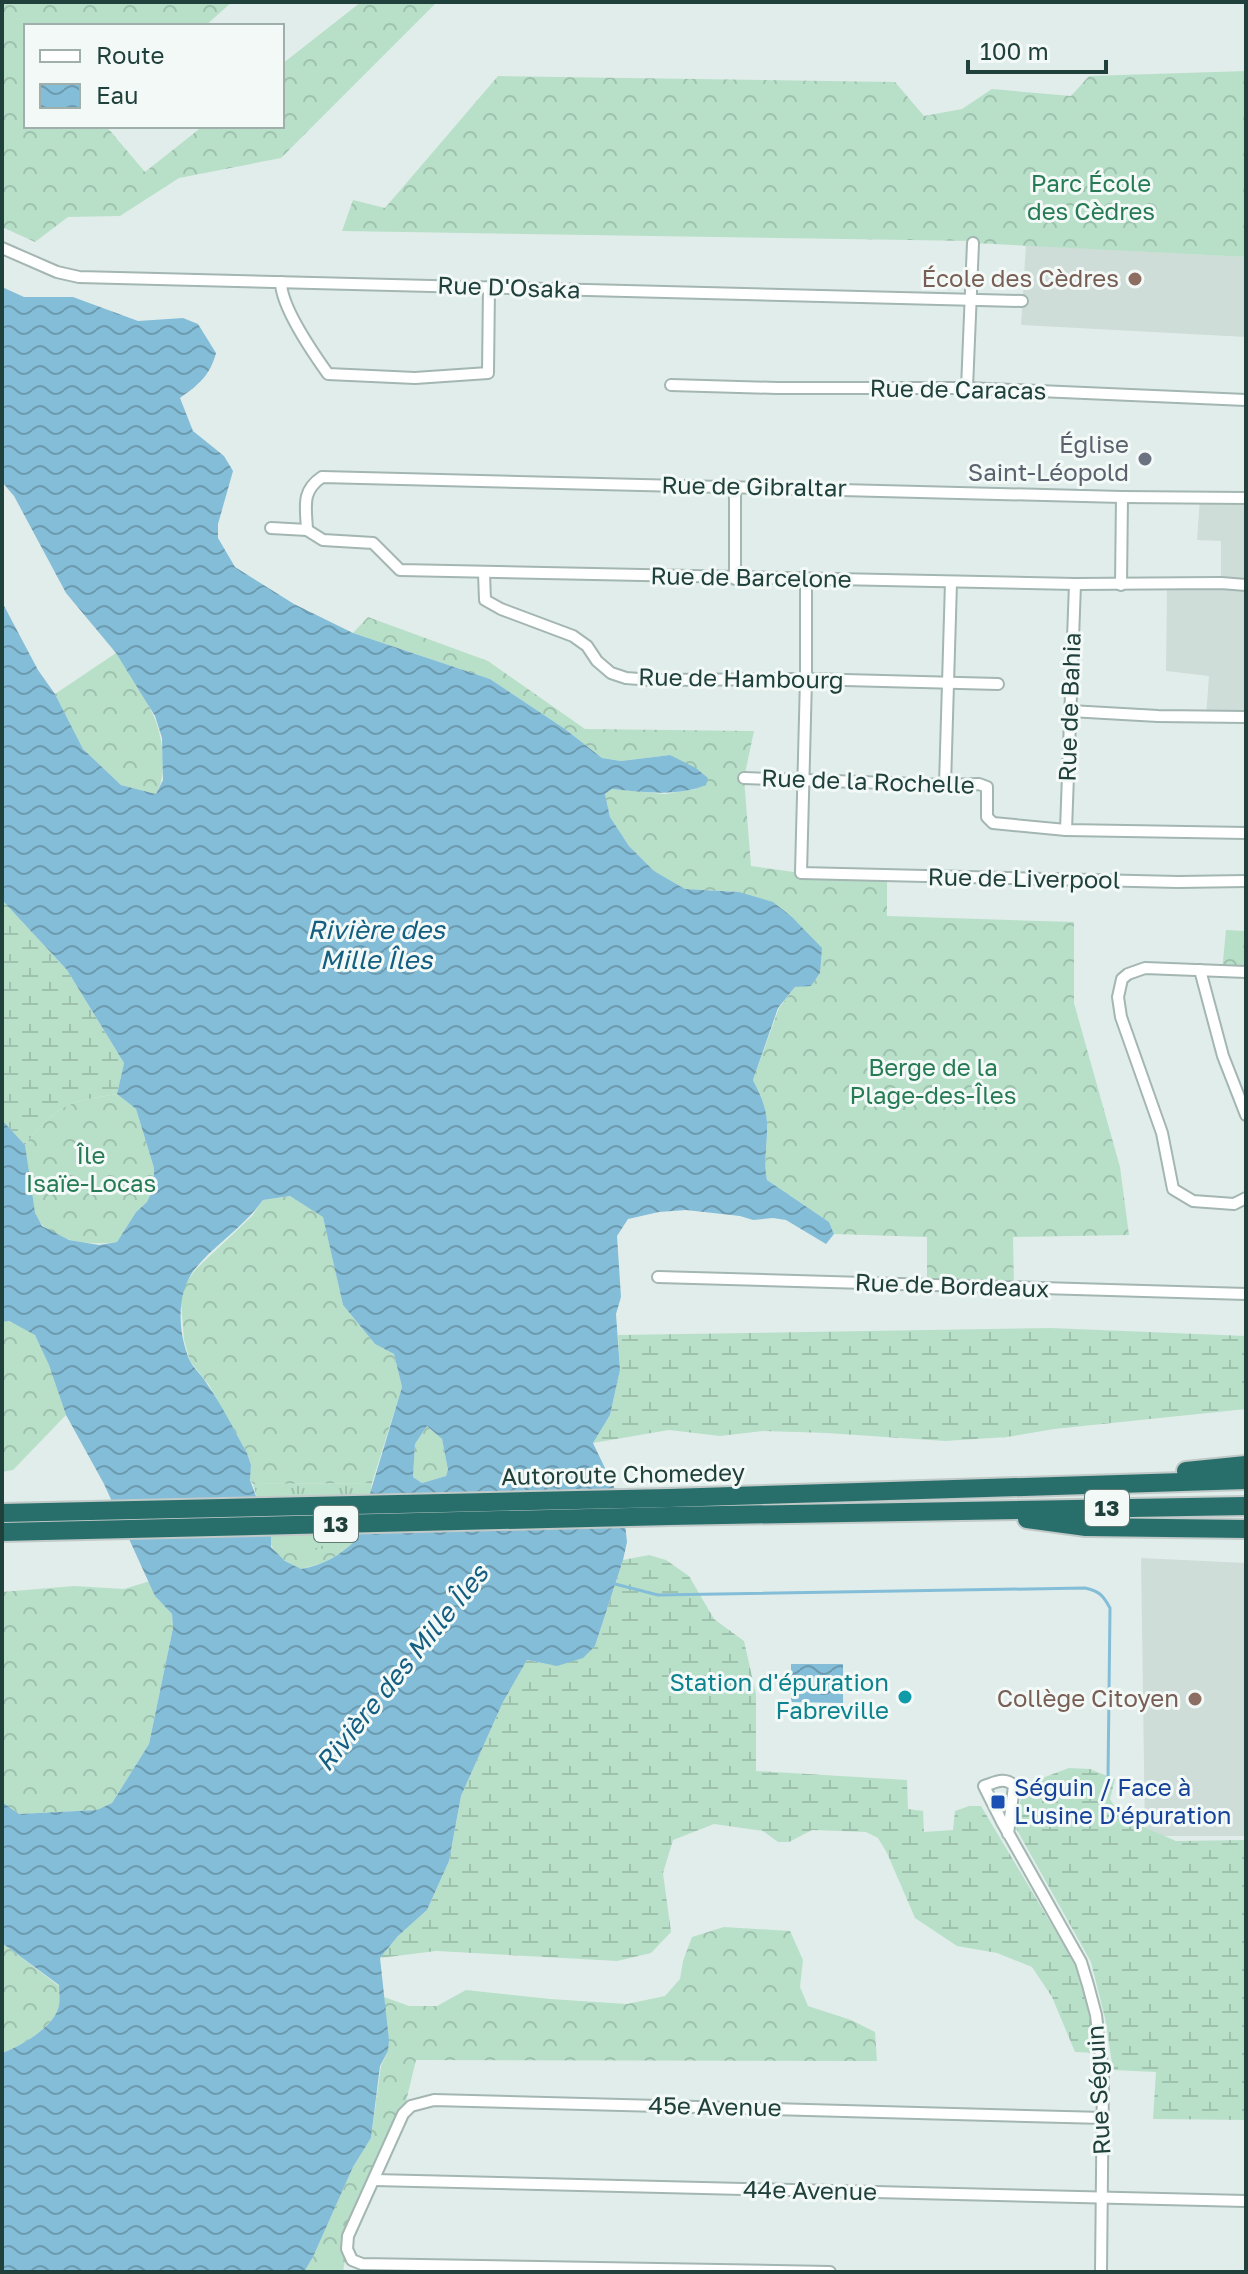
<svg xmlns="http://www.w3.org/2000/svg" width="1248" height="2274" font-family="'Golos Text',sans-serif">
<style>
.built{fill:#cfddd9}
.grass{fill:url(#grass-tufts)}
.forest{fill:url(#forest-crowns)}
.wetland{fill:url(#wetland-marsh)}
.water{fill:url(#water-waves);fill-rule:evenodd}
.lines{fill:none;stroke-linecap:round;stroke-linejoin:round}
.stream{stroke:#84bdd8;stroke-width:3}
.street-casing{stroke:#a3b6b2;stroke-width:14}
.highway-casing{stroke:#c1cac8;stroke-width:22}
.street{stroke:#fff;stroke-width:10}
.highway{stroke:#286f6c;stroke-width:18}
.education-dot{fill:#8d6e63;stroke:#f2f9f7;stroke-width:3}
.worship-dot{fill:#6b7280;stroke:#f2f9f7;stroke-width:3}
.culture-dot{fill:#0f9aa8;stroke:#f2f9f7;stroke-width:3}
.transit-dot{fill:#1a4fb4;stroke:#f2f9f7;stroke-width:3}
.labels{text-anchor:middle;stroke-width:6;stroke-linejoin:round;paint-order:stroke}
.shield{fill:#f2f9f7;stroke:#5f7874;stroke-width:2}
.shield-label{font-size:22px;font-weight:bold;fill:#20403c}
.park-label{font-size:24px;fill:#267b54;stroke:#f2f9f7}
.education-label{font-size:24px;fill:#785e54;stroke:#f2f9f7;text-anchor:end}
.street-label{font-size:24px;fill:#20403c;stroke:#f2f9f7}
.worship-label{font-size:24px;fill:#5b616d;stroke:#f2f9f7;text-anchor:end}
.culture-label{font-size:24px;fill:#0d838f;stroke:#f2f9f7;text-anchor:end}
.transit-label{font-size:24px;fill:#164399;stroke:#f2f9f7;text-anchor:start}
.water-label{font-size:26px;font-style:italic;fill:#145e82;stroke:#f2f9f7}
</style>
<defs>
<pattern id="grass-tufts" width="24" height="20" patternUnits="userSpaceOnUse" patternTransform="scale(2)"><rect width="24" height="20" fill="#b8e0c9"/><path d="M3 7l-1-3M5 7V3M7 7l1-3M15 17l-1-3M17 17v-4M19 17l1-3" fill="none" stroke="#9ec1ae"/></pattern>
<pattern id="forest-crowns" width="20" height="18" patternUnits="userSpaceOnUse" patternTransform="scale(2)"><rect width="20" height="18" fill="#b8e0c9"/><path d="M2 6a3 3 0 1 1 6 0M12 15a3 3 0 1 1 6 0" fill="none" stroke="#9ec1ae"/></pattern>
<pattern id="wetland-marsh" width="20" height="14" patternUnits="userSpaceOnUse" patternTransform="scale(2)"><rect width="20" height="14" fill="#b8e0c9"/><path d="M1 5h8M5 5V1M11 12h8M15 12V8" fill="none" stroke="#9ec1ae"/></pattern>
<pattern id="water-waves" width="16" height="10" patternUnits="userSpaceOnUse" patternTransform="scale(2)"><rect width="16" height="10" fill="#84bdd8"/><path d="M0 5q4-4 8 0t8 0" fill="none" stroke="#6c9bb0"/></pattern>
</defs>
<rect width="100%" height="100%" fill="#e1edea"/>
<g class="built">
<path d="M1026,245L1246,257V337L1021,325Z"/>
<path d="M1200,498H1246V717H1206L1209,676L1166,671L1167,584L1221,583V541L1197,540Z"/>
<path d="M1141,1558L1246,1563V1836H1145Z"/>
</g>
<g class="grass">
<path d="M372,1483L370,1496L257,1498L253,1484Z"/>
<path d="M359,1533L356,1540L343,1552L340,1549C331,1547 322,1550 312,1550C298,1548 284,1545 270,1541V1535Z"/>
</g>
<g class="forest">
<path d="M2,2H232L205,26H26V126H106L145,172L203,126H282V64L361,2L436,3L281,158L179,178L120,216L68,217L35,242L2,227Z"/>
<path d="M1246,71V257L973,243L972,241L342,231L353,200L385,208L498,76L895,82L924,116L962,109L992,89L1071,96L1089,76Z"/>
<path d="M368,617L488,661L585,729L754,731L744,778L751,866L801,873L887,876V916L1074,922V1003L1120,1167L1129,1235L1013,1237L1014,1289L927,1285V1237L834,1234L829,1222L767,1180C763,1161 768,1142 767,1122C766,1106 760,1094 753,1080L779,1008L795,987L811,985L820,973L739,892L685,889L654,871L629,846L610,817L605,794L612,789L665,794L696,789L670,755L621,761L602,758L565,729L490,679L353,633Z"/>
<path d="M116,653C138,688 161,714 163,757C163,772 163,781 156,794L121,785L83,749L55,694Z"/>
<path d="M1226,930L1246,931V981L1242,972L1222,971Z"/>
<path d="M117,1094L136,1109L154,1168V1188L147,1202L136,1212L117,1242C91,1246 45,1242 35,1213C29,1196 27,1164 25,1145C57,1105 66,1102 117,1094Z"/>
<path d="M290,1196L323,1216L343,1305L375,1344L394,1354L402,1387L372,1483L253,1484L250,1480L251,1465L247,1453L209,1385L190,1361L184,1340L181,1302L185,1284L196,1269L252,1216L263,1200Z"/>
<path d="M8,1321L35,1334L49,1364L66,1415L13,1470L2,1472V1322Z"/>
<path d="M427,1426L442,1439L448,1470L446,1476L422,1483L413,1477L415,1444Z"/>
<path d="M270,1541L315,1550L335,1547L340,1549L343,1552L323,1563L301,1569C289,1564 273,1555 270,1541Z"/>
<path d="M150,1581L155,1596L172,1614L173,1628L149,1744L112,1803L97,1810L19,1814L2,1802V1592L74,1586L124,1589Z"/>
<path d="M724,1927L790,1931L803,1960L800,1987L808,2006L851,2020L875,2032L877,2061L416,2060L403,2114L347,2249L343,2272H304L313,2257L353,2167L371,2138L381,2066L388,2051L384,1997L409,2006H437L466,1990L550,1999L627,2004L665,1996L680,1979L683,1961L692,1937Z"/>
<path d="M2,1943L59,1986C59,1991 60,1999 59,2005C55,2027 21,2046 2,2053Z"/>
</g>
<g class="wetland">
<path d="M2,900L67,970L124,1063L117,1094C66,1102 57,1105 25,1145L2,1120Z"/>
<path d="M1051,1328L1246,1336V1409L1054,1429L1007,1437L945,1441L827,1433L763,1431L720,1436L669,1430L593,1443L610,1415L620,1370L618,1335Z"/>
<path d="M649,1555L666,1560L689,1576L714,1619L744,1641L756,1694V1771L907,1780L908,1809L923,1811L924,1832L953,1830L955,1811L969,1806H981L1075,1964L1086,1996L1095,2053L1075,2052L1052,1997L1032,1967L997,1953L957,1946L915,1918L887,1853L878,1838L866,1832L812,1830L789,1842H778L763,1831L714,1824L673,1840L663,1873L671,1932L651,1953L617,1961L436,1951L380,1958L398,1936L427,1910L449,1861L461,1796L503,1702L527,1660L557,1666L595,1646L623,1560Z"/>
<path d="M1069,1768L1090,1769L1115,1779L1110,1799L1121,1817L1176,1841L1246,1840V2120L1153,2119L1156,2072L1113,2070L1105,2018L1091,1962L1013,1823L1026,1784Z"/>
</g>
<g class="water">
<path d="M2,287L24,297H73L138,321L183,318L198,324L216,353C210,376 198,385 180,398L193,431L224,456L233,471L218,524V538L235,567L294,604L353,633L490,679L565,729L602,758L621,761L670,755L696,768L708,778L706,785C676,797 644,792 612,789L605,794L610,817L629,846L654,871L685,889L739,892L773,902L792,917L822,948L820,973L811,986L795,987L778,1008L753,1080C760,1094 766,1106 767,1122C768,1142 763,1161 767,1180L829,1222L834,1234L826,1244L786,1220L773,1218L753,1220L740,1216L686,1210L659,1212L628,1219L617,1236L621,1297L616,1314L620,1370L610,1415L593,1443L623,1506L627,1542L623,1560L595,1646L583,1658L557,1666L527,1660L503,1702L461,1796L449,1861L427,1910L398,1936L380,1958L389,2040L388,2051L380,2066L371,2138L353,2167L313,2257L304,2272H2V2053C21,2046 55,2027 59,2005C60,1999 59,1991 59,1985L2,1943V1802L19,1814L97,1810L112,1803L149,1744L173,1628L172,1614L155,1596L104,1484L66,1415L49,1365L35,1335L9,1321L2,1322V1120L25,1145L35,1213L42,1226L69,1240L99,1245L117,1242L136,1212L147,1202L154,1187V1168L136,1109L117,1094L124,1063L67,970L2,900V602L38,670L55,694L83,749L121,785L156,794L163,780L162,738L155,716L116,653L66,593L14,496L2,482ZM290,1196L323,1217L343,1305L375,1344L394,1354L402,1387L356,1540C339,1556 324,1565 301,1569L285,1561L271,1547V1537L250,1480L251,1465L247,1453C234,1430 222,1405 207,1384C202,1375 193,1368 189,1359C178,1332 176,1294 194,1270C215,1244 244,1227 263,1200ZM427,1426L442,1439L448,1470L446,1476L422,1483L413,1477L415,1444Z"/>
<path d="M791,1664H843V1703L791,1702Z"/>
</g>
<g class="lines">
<path class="stream" d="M615,1584L658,1595L1085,1588C1099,1591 1103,1595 1110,1608L1108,1778"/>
<g class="street-casing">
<g id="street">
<path d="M2,248L57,272L79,277L1022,301"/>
<path d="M281,282C281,307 313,353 328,374L415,378L488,373L489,287"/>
<path d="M671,385L777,388H967L1246,400"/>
<path d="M967,388L973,243"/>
<path d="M735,486V579"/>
<path d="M271,528L307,530L323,540L373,543L400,570L1075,584L1221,583L1246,585"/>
<path d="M307,530C306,507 301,491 322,477L1122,497L1246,498"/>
<path d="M484,573L485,600L501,609L573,636L587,646L597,661L611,673L626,678L653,680L806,679L998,684"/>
<path d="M806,579V679L801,873L1178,882L1246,881"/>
<path d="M1121,585L1122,497"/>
<path d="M1070,711L1158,716L1246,717"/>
<path d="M744,778L945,785L979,784L987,787V817L993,823L1066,830L1246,833"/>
<path d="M945,785L951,582"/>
<path d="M1066,830L1075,584"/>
<path d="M1200,970L1223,1056L1246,1115"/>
<path d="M1246,972L1145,968L1128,974L1122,979L1118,997L1121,1017L1162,1133L1173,1189L1193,1201L1234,1204L1246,1198"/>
<path d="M658,1277L1246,1294"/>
<path d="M1008,1834L1014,1786C1005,1776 994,1783 984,1786L1002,1822L1081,1962L1088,1985L1096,2015L1103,2074L1101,2272"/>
<path d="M374,2180L1246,2201"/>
<path d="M830,2272L362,2264L352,2260L347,2249L348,2236L403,2114L411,2106L434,2100L1104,2118"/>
</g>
</g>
<g class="highway-casing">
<g id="highway">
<path d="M1186,1471L1246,1465"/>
<path d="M2,1513L669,1498L1246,1480"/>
<path d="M1027,1519L1086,1527L1246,1529"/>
<path d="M2,1532L670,1516L1246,1506"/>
</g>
</g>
<use href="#street" class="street"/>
<use href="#highway" class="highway"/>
</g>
<g class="education-dot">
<circle cx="1135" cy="279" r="8"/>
<circle cx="1195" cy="1699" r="8"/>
</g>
<circle class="worship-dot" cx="1145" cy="459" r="8"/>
<circle class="culture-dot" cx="905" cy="1697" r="8"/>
<rect class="transit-dot" x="990" y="1794" width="16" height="16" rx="4"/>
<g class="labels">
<g class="shield">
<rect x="1085" y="1490" width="44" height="36" rx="6"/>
<rect x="314" y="1506" width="44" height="36" rx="6"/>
</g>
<g class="shield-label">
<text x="1107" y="1516">13</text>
<text x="336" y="1532">13</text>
</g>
<g class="park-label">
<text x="1091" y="192">Parc École<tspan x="1091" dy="28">des Cèdres</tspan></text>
<text x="933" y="1076">Berge de la<tspan x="933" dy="28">Plage-des-Îles</tspan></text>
<text x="91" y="1164">Île<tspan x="91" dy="28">Isaïe-Locas</tspan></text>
</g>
<g class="education-label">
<text x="1119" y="287">École des Cèdres</text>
<text x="1179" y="1707">Collège Citoyen</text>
</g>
<g class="street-label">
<text transform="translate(509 288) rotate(2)" y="8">Rue D'Osaka</text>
<text transform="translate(958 390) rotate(1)" y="8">Rue de Caracas</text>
<text transform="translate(754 487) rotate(1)" y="8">Rue de Gibraltar</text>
<text transform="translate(751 578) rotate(1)" y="8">Rue de Barcelone</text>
<text transform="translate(741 679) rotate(1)" y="8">Rue de Hambourg</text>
<text transform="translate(1070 707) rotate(-88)" y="8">Rue de Bahia</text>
<text transform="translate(868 782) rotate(2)" y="8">Rue de la Rochelle</text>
<text transform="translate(1024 879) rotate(1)" y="8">Rue de Liverpool</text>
<text transform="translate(952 1286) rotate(2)" y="8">Rue de Bordeaux</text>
<text transform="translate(623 1475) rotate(-1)" y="8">Autoroute Chomedey</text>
<text transform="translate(1099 2090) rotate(-93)" y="8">Rue Séguin</text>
<text transform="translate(715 2107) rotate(1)" y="8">45e Avenue</text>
<text transform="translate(810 2191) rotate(1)" y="8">44e Avenue</text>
</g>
<g class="worship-label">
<text x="1129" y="453">Église<tspan x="1129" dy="28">Saint-Léopold</tspan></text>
</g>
<g class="culture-label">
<text x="889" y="1691">Station d'épuration<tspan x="889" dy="28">Fabreville</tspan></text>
</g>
<g class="transit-label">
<text x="1014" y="1796">Séguin / Face à<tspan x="1014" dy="28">L'usine D'épuration</tspan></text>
</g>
<g class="water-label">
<text x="376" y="939">Rivière des<tspan x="376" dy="30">Mille Îles</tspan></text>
<text transform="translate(402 1668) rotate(-51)" y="9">Rivière des Mille Îles</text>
</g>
</g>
<rect width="1248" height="2274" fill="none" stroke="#20403c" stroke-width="8"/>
<rect x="24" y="24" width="260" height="104" fill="#f2f9f7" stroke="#9eafac" stroke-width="2"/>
<rect x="40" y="50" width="40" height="12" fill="#ffffff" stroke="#9eafac" stroke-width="2"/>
<text x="96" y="64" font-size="24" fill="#20403c">Route</text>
<rect x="40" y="84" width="40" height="24" fill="url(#water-waves)" stroke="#9eafac" stroke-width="2"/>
<text x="96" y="104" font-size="24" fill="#20403c">Eau</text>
<path d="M968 60v12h138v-12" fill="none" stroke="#20403c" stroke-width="4"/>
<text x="980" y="60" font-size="24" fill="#20403c" stroke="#f2f9f7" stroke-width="6" paint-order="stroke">100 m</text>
</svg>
